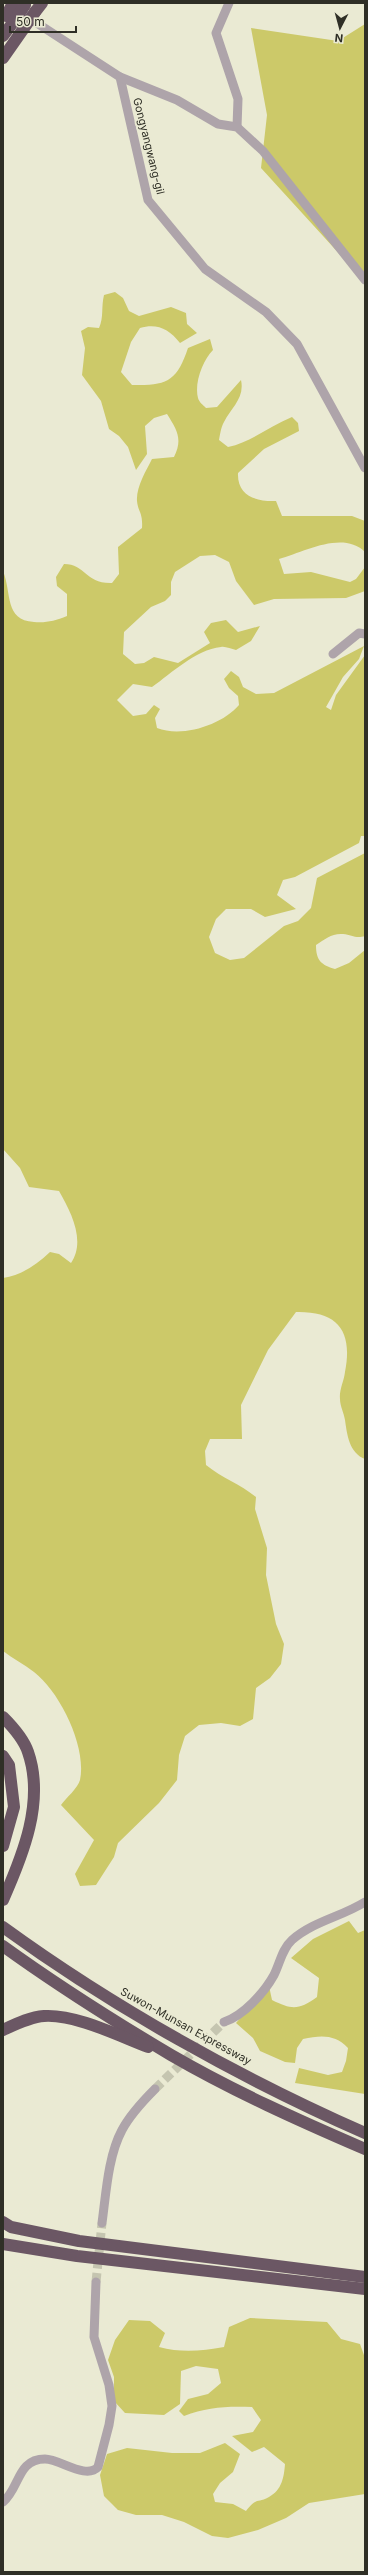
<svg xmlns="http://www.w3.org/2000/svg" width="368" height="2575" font-family="Inter,sans-serif">
<style>
.green{fill:#ccc969}
.lines{fill:none;stroke-linecap:round;stroke-linejoin:round}
.minor-tunnel{stroke:#c5c5b0;stroke-width:9;stroke-dasharray:9 4.5;stroke-linecap:butt}
.minor{stroke:#aea4aa;stroke-width:9}
.highway{stroke:#6b5764;stroke-width:12}
.highway-bridge{stroke:#6b5764;stroke-width:12}
.labels{text-anchor:middle;stroke-width:4;stroke-linejoin:round;paint-order:stroke}
.street-label{font-size:11px;fill:#2f2f26;stroke:#eaead3}
</style>
<rect width="100%" height="100%" fill="#eaead3"/>
<g class="green">
<path d="M365,24V282L261,168L267,115L251,28L338,41Z"/>
<path d="M115,292L123,298L129,311L139,316L171,307L186,313L187,324L197,333L180,343C169,329 157,323 140,328L131,342L121,372L132,385C167,386 177,381 188,348L210,339L213,350C203,360 194,383 198,398C199,402 203,405 206,408L217,407L241,380C245,398 231,408 224,422C221,427 220,435 219,440L228,447C251,442 270,426 292,417L298,423L299,431L264,449L238,473C237,496 257,502 276,501L282,516H352L365,521V552C343,530 304,552 279,559L284,574L311,572L350,582L356,579L365,567V591L346,598L274,599L254,605L236,581L229,562L215,555L200,556L175,572L171,582V595L165,601L151,607L124,632L123,654L135,664L144,663L154,657L178,663L210,643L204,632L211,623L226,620L238,632L260,626L251,641L236,650C231,649 225,646 221,647C195,650 172,673 152,687L133,684L117,700L133,716L146,714L154,705L160,709L155,718L157,728C182,738 222,725 239,705L238,696L229,688L224,679L231,671L239,677L243,687L256,694L274,693L364,646L359,659L343,677L326,707L331,710L336,695L365,655V836H361L359,843L295,877L283,880L277,895L296,909L265,917L251,909H226L216,919L209,937L215,953L230,960L244,958L284,926L298,921L311,908L317,878L365,853V936C356,939 352,935 343,934C332,933 325,939 316,945C316,960 321,965 335,969L349,963L365,950V1459C349,1453 347,1434 345,1420C344,1413 340,1406 340,1399C339,1390 344,1381 345,1372C353,1331 338,1311 296,1312L268,1350L241,1405L242,1439H210L205,1451L206,1465C222,1478 240,1484 256,1497L255,1509L267,1548L266,1575L276,1624L284,1644L281,1664L270,1678L256,1688L253,1719L240,1726L221,1723L199,1725L185,1736L179,1755L177,1780L159,1803L118,1843L114,1857L96,1885L80,1886L75,1874L94,1840L61,1805C66,1798 78,1788 80,1780C87,1747 60,1692 34,1672C24,1664 13,1659 3,1651V1278C22,1275 36,1265 50,1252L59,1254L71,1263C86,1241 71,1212 59,1191L29,1187L20,1168L3,1149V571C12,593 4,620 34,622C46,623 55,621 67,616V594L57,586L56,577L64,564C86,564 85,584 112,583L119,574L118,547L142,528C143,512 138,512 137,501C136,487 146,471 152,459L174,457C183,439 177,430 167,414L154,418L145,426L147,454L136,470L128,447L119,436L109,429L101,401L82,375L85,348L81,331L88,327L99,328C104,317 101,307 104,295Z"/>
<path d="M349,1921L358,1933L365,1930V2094L295,2083L299,2068L328,2075L342,2072L346,2061L348,2048C335,2034 321,2035 303,2039L297,2048L295,2063L285,2062L260,2051L253,2038L236,2023L269,1986L272,2000C292,2010 299,2010 317,1997L319,1978L291,1958L313,1939Z"/>
<path d="M250,2318L327,2322L341,2339L360,2344L365,2358V2494L309,2503L286,2518L258,2530L228,2538L212,2536L184,2522L162,2515H136L118,2510L104,2496L100,2475L107,2454L127,2448L172,2453H200L225,2443L240,2454L233,2472L220,2483L213,2494L215,2502L233,2504L246,2511C258,2496 257,2504 269,2497C282,2490 284,2477 285,2464L264,2447L252,2452L232,2436L253,2432L261,2420L252,2407C227,2406 207,2407 184,2416L179,2411L188,2399L208,2394L221,2383L218,2369L196,2366L181,2371L180,2404L164,2415L125,2413L114,2401V2377L108,2360L115,2340L129,2320L150,2321L165,2333L159,2347C181,2353 202,2351 224,2347L229,2327Z"/>
</g>
<g class="lines">
<g class="minor-tunnel">
<path d="M155,2089L224,2022"/>
<path d="M96,2282L102,2223"/>
</g>
<g class="minor">
<path d="M229,3L216,33L238,99L237,127"/>
<path d="M26,16L120,77L148,200L205,269L266,312L297,344L365,468"/>
<path d="M120,77L177,100L218,124L237,127L263,151L365,280"/>
<path d="M333,654L359,633L365,634"/>
<path d="M224,2022C243,2016 264,1993 274,1975C280,1963 282,1949 292,1940C314,1921 341,1917 365,1902"/>
<path d="M102,2223C106,2194 108,2156 122,2130C130,2115 143,2101 155,2089"/>
<path d="M3,2502C20,2488 17,2459 45,2459C60,2459 86,2480 98,2467L109,2425L112,2406L109,2385L94,2337L96,2282"/>
</g>
<g class="highway">
<path d="M35,12L42,3"/>
<path d="M3,36L14,21"/>
<path d="M3,58L24,28"/>
<path d="M3,1717C11,1725 24,1740 28,1752C45,1801 23,1855 3,1900"/>
<path d="M3,1756L9,1765L14,1807L3,1846"/>
<path d="M3,1927C113,2007 240,2078 365,2133"/>
<path d="M3,1946C57,1985 114,2021 171,2055C233,2091 300,2121 365,2149"/>
<path d="M3,2030C16,2024 30,2017 44,2016C76,2014 119,2036 148,2047"/>
<path d="M3,2222L11,2227L79,2241L365,2277"/>
<path d="M3,2244L77,2256L365,2289"/>
</g>
<g class="highway-bridge">
<path d="M6,16L13,3"/>
<path d="M14,21L25,5"/>
<path d="M24,28L35,12"/>
</g>
</g>
<g class="labels">
<g class="street-label">
<text transform="translate(149 146) rotate(76)" y="4">Gongyangwang-gil</text>
<text transform="translate(186 2026) rotate(29)" y="4">Suwon-Munsan Expressway</text>
</g>
</g>
<rect width="368" height="2575" fill="none" stroke="#2f2f26" stroke-width="8"/>
<g transform="translate(340 28) rotate(186)" stroke="#eaead3" stroke-width="3" paint-order="stroke">
<path d="M0-3L7 15L0 10L-7 15Z" fill="#2f2f26"/>
<text y="-6" font-size="11" font-weight="bold" text-anchor="middle" fill="#2f2f26">N</text>
</g>
<path d="M10 26v6h66v-6" fill="none" stroke="#2f2f26" stroke-width="2"/>
<text x="16" y="26" font-size="12" fill="#2f2f26" stroke="#eaead3" stroke-width="3" paint-order="stroke">50 m</text>
</svg>
